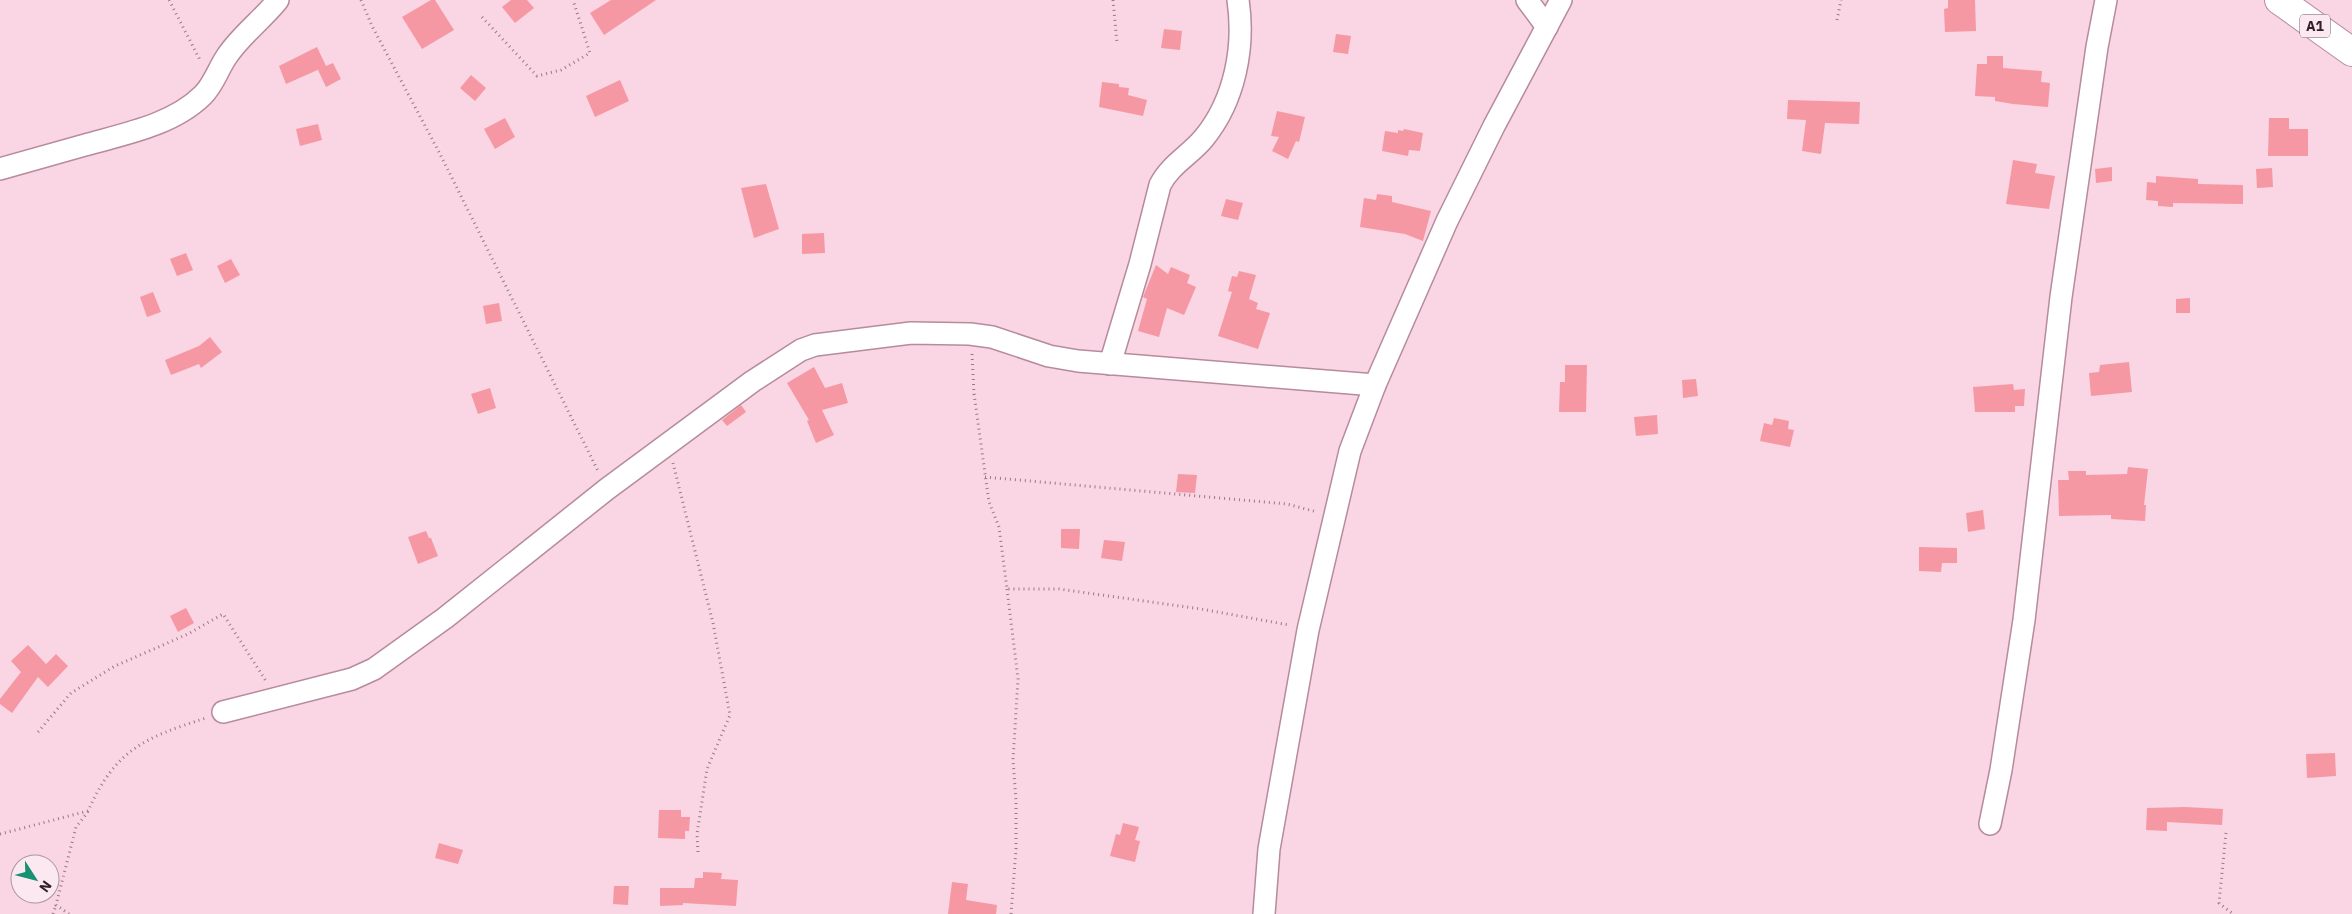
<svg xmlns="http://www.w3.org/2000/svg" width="2352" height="914" font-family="'IBM Plex Sans',sans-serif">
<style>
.building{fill:#f598a3}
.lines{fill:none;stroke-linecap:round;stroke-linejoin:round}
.street-casing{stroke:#b68b9d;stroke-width:24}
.highway-casing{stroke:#b68b9d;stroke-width:30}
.path{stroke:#967b86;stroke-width:3;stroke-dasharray:1 4;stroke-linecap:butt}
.street{stroke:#fff;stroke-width:21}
.highway{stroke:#fff;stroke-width:28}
.labels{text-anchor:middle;stroke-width:4.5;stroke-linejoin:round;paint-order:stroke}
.shield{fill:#fbe8f0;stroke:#6e5c63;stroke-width:1}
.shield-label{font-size:14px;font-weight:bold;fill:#312027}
</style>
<rect width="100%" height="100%" fill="#fad5e4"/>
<g class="building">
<path d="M431,0H435L454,30L422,49L402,17Z"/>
<path d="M511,0H527L534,8L515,23L502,7Z"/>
<path d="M611,0H656L604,35L590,13Z"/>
<path d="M1948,0H1975L1976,31L1945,32L1944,9L1948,8Z"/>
<path d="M1164,29L1182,31L1180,50L1161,48Z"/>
<path d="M1336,34L1351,36L1348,54L1333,52Z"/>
<path d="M317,47L326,66L333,63L341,79L326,87L318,70L322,68L286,84L279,66Z"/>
<path d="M1987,56H2003V68L2042,71L2041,82L2050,83L2048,107L2013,104L1995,101V97L1975,96L1977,64H1987Z"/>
<path d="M471,75L486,88L475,101L460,88Z"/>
<path d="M620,80L629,101L595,117L586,96Z"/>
<path d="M1102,82L1119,84V87L1129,88L1128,95L1147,100L1143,116L1099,107Z"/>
<path d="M1788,100L1860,102L1859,124L1825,123L1821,154L1802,151L1806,120L1787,119Z"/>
<path d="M1277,111L1305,117L1299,142L1296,141L1288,159L1272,151L1279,137L1271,136Z"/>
<path d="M505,118L515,137L495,149L484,129Z"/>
<path d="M2269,118H2289V129H2308V156H2268Z"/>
<path d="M318,124L322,140L300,146L296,129Z"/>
<path d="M1404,129L1423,133L1420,151L1409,150L1408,156L1382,151L1385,131L1398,133V130L1403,131Z"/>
<path d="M2013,160L2037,164L2035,173L2055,176L2049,209L2006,204Z"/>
<path d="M2112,167V181L2096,183L2095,169Z"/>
<path d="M2272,168L2273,187L2257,188L2256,169Z"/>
<path d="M2156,176L2198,179V184L2243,185V204L2173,203V207L2158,206V201L2146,200L2147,182L2156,183Z"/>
<path d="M766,184L779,229L754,238L741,188Z"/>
<path d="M1377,194L1392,196V202L1431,211L1423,241L1405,234L1360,227L1364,198L1376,200Z"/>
<path d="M1226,199L1243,203L1238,220L1221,216Z"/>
<path d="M824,233L825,253L802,254V234Z"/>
<path d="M186,253L193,270L177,276L170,259Z"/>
<path d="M231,259L240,275L225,283L217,266Z"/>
<path d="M1156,265L1168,274L1171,267L1190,275L1187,283L1196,287L1184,315L1167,308L1159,337L1138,331L1147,299L1143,297Z"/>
<path d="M1239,271L1256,275L1249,299L1258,303L1256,309L1270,313L1258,349L1218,336L1232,292L1228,291L1232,276L1237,277Z"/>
<path d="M153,292L161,312L147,317L140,297Z"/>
<path d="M2190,298V313H2176V299Z"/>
<path d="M499,303L502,321L486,324L483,306Z"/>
<path d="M210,337L222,352L201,368L199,364L171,375L165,360L199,346Z"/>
<path d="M2129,362L2132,392L2091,396L2089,373L2099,372L2100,365Z"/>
<path d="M1565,365H1587L1586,412H1559L1560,382H1565Z"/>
<path d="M814,367L825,388L842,383L848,403L822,410L834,435L816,443L807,421L809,420L787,383Z"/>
<path d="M1696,379L1698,396L1683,398L1682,380Z"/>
<path d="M2013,384L2014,390L2025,389L2024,406H2015V412H1975L1973,387Z"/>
<path d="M490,388L496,408L478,414L471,394Z"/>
<path d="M741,405L746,412L727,426L722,420Z"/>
<path d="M1657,415L1658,434L1636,436L1634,417Z"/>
<path d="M1774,418L1789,421L1788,429L1794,430L1790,447L1760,441L1764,423L1772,425Z"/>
<path d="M2128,467L2148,469L2144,505H2146L2145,521L2111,519V515L2059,516L2058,480H2069L2068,471H2086V475L2127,474Z"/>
<path d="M1178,474L1197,475L1195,493L1176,492Z"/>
<path d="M1983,510L1985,529L1968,532L1966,513Z"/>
<path d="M1061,529H1080L1079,549L1061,548Z"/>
<path d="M426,531L429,538H431L438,556L418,564L408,537Z"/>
<path d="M1104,540L1125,542L1122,561L1101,558Z"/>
<path d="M1919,547L1957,548V563H1942L1941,572L1919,571Z"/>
<path d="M186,608L194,623L178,632L170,616Z"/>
<path d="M28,645L46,664L56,654L68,666L48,687L38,677L12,713L0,704V699L21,672L11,661Z"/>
<path d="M2335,753L2336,776L2307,778L2306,754Z"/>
<path d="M2185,807L2223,809L2222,825L2167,822V831L2146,830L2147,808Z"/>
<path d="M659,810H681V817H690L689,831H685V839L658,838Z"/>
<path d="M1123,823L1139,827L1135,840L1140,841L1135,862L1110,856L1116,834L1120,835Z"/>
<path d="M439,843L463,850L458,864L435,858Z"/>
<path d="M703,872L722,873L721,879L738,880L736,906L683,903V905L660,906V888H694L695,878H703Z"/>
<path d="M952,882L968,884L966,900L997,905L996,914H948Z"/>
<path d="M614,886H629L628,905L613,904Z"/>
</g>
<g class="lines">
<g class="street-casing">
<g id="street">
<path d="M1527,0L1547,27"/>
<path d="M0,169C28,161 56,153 85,145C124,134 173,125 203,95C214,84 218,69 227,56C241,35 262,20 278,0"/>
<path d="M1110,364L1140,264L1160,185C1170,165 1190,155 1204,138C1235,100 1245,47 1238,0"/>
<path d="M223,712L352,679L374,669L445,618L607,489L753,381L801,350L815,345L911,333L970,334L992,337L1049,356L1078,361L1375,385"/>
<path d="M1990,824L2001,770L2024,620L2061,297L2097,47L2106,0"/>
<path d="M1264,914L1269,849L1308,630L1350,451L1375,385L1447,221L1494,126L1561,0"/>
</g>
</g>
<g class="highway-casing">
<path id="highway" d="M2279,0L2352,52"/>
</g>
<g class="path">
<path d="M169,0L201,62"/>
<path d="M361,0L372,26L440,154L599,473"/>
<path d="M1113,0L1117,43"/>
<path d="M482,17L537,76L561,70L590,53L573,0"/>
<path d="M1837,20L1841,0"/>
<path d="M972,354L974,394L989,502L999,527L1007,589H1059L1201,609L1289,625"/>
<path d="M673,463L713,623L730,715L707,769L697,834L698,852"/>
<path d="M985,477L1287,504L1317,512"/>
<path d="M1007,589L1018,679L1013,760L1016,800V849L1011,914"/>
<path d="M38,732L71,693L115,666L188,634L223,614L266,681"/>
<path d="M2226,833L2219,903L2233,914"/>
<path d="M0,834L88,811C116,749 144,738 206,718"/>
<path d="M53,914L56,905"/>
<path d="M69,914L56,905L76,827L88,812"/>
</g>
<use href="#street" class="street"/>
<use href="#highway" class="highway"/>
</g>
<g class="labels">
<rect class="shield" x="2300" y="14.5" width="30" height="23" rx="4"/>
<g class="shield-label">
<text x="2315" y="31">A1</text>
</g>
</g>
<g transform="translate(35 879) rotate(126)"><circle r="24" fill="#fbe8f0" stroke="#aa98a0"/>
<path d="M0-4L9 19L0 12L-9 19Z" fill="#168f73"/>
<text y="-8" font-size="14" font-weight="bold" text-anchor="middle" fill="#312027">N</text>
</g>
</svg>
